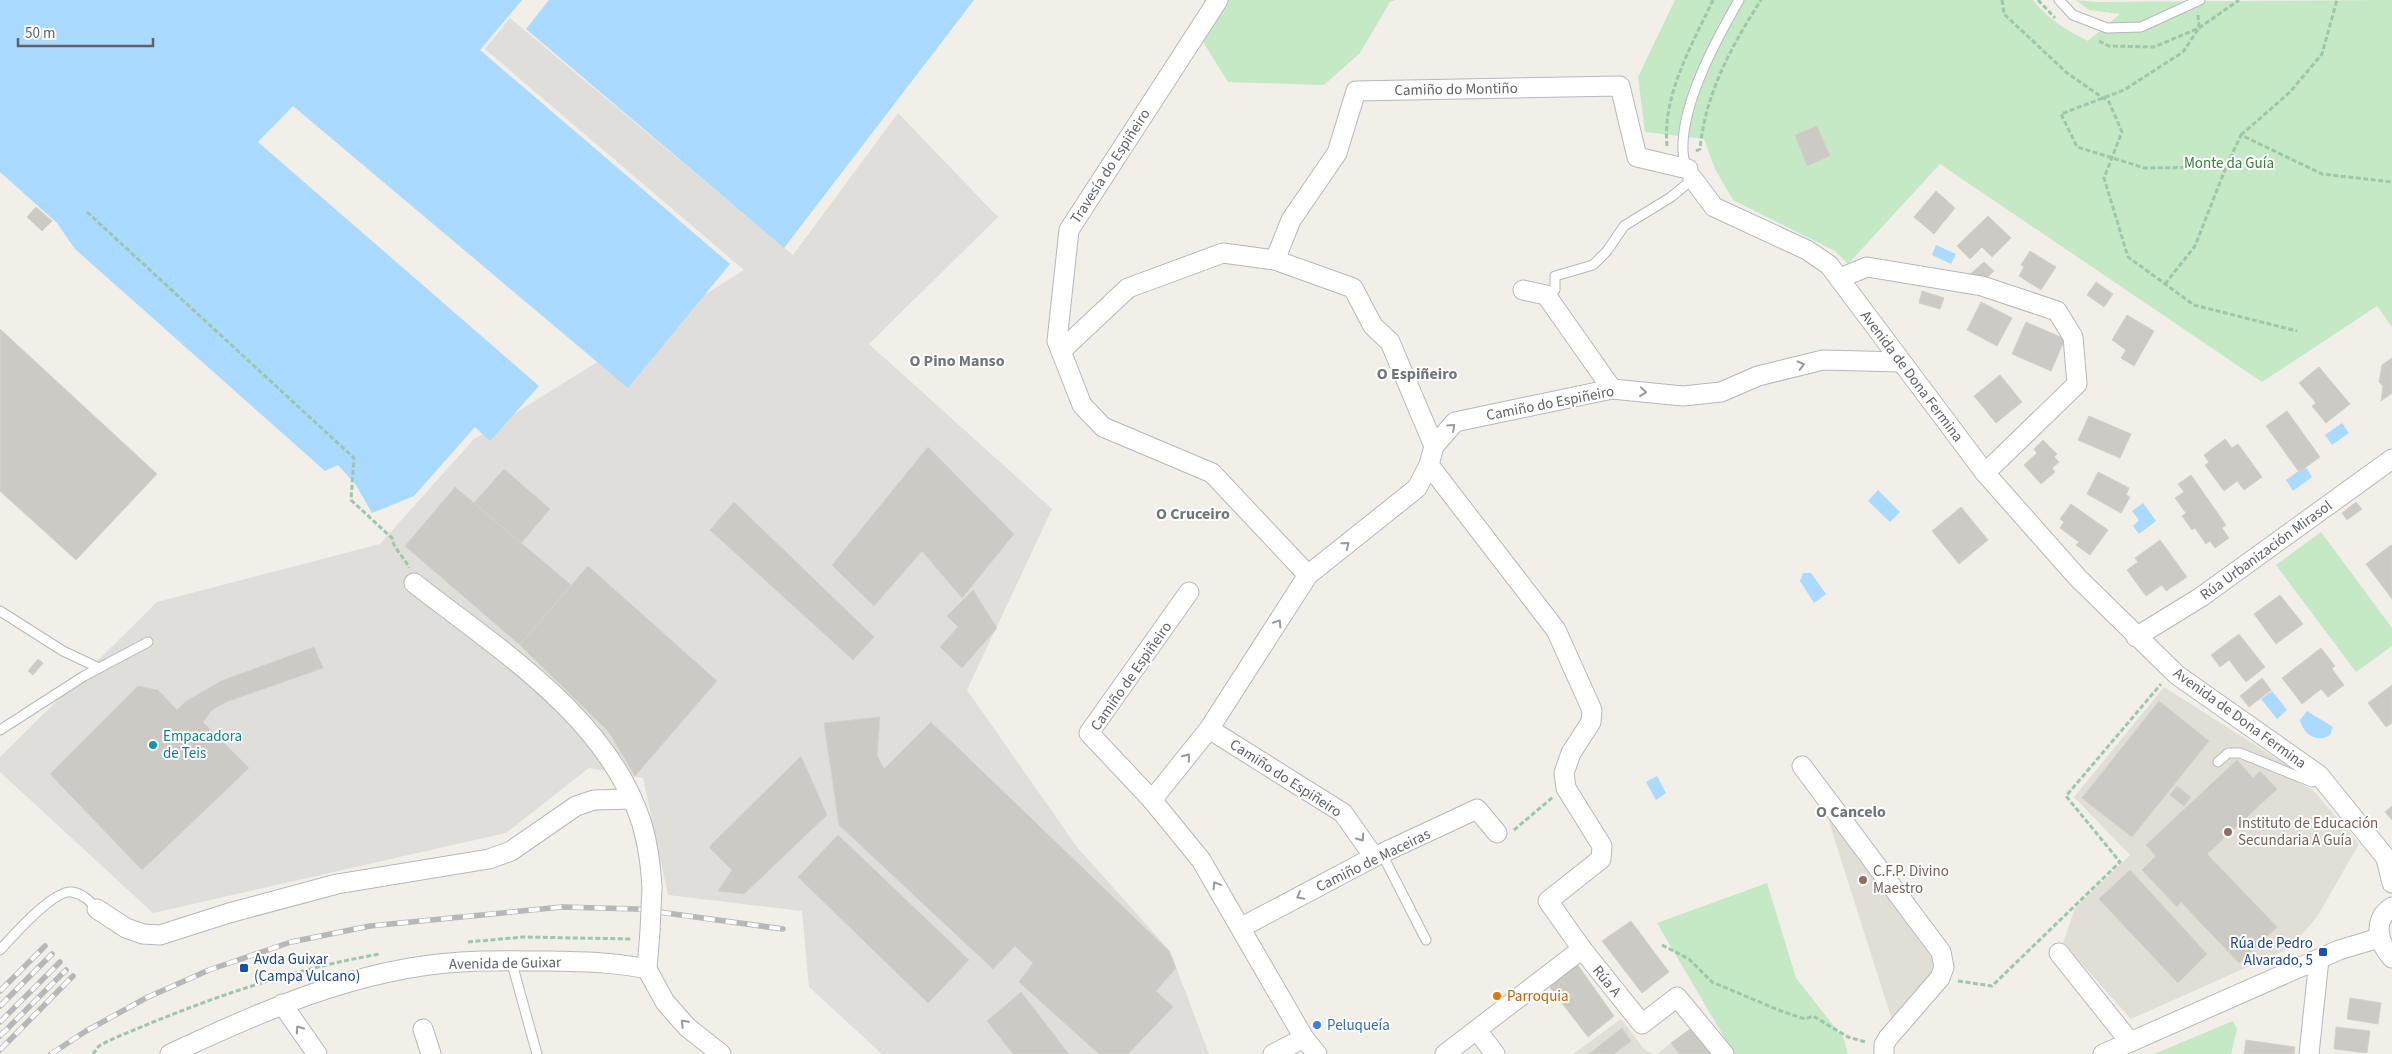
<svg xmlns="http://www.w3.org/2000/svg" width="2392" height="1054" font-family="'Source Sans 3',sans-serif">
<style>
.industrial{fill:#e0deda}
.education{fill:#e1ded6}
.green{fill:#c5e8c5}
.water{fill:#aadaff}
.building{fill:#cccac5;stroke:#d6d1c6}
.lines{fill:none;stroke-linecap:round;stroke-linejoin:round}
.service-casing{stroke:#b5b8bc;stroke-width:11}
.minor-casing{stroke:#b5b8bc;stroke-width:21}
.path{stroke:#9cc7a9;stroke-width:3;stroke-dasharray:5 2.5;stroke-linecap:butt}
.service{stroke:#fff;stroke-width:9}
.minor{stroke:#fff;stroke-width:19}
.rail-casing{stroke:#b6b7b8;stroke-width:5.5}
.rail{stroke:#fff;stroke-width:4;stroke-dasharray:11;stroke-linecap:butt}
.minor-bridge-casing{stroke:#b5b8bc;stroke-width:21;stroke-linecap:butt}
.minor-bridge{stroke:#fff;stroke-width:19}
.oneway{stroke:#979a9d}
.culture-dot{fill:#0f9aa8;stroke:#fff;stroke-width:2}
.education-dot{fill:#8d6e63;stroke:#fff;stroke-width:2}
.transit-dot{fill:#1a4fb4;stroke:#fff;stroke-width:2}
.food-dot{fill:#e8710a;stroke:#fff;stroke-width:2}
.shop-dot{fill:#3f7fe0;stroke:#fff;stroke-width:2}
.labels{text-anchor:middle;stroke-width:4;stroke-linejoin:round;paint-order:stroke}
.street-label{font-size:15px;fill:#5f6368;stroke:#fff}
.park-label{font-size:15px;fill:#348238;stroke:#fff}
.culture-label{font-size:15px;fill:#0d838f;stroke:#fff;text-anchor:start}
.education-label{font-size:15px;fill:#785e54;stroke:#fff;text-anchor:start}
.transit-label{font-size:15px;fill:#164399;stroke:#fff;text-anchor:end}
.food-label{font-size:15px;fill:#c56008;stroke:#fff;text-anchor:start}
.shop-label{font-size:15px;fill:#366cbe;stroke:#fff;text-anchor:start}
.neighbourhood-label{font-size:16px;font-weight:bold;fill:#70757a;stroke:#fff}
</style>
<rect width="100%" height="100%" fill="#f1efe8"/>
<path class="industrial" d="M510,18L793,255L898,113L998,217L869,344L1052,509L967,690L1077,847L1170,951L1209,1054H882L809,987L802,911L668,895L643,778L589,768L506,833L153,913L0,772V757L157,602L380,544L474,439L744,270L485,49Z"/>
<g class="education">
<path d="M2164,687L2296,771L2292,779L2313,790L2359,844L2317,917L2290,948L2131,1019L2063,943L2075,908L2130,855L2074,797Z"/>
<path d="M1834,820L1937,960V968L1892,1020L1829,822Z"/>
<path d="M1621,1019L1645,1050L1654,1054H1573Z"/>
<path d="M1671,1043L1679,1054H1657Z"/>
</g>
<g class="green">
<path d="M1204,0H1395L1390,2L1360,53L1324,85L1228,82L1197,32Z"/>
<path d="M1675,0H2033C2048,19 2066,30 2088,41L2120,14L2089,10L2076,0L2095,2L2392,0V327L2377,306L2262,382L1940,164L1848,264L1835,251L1733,200L1715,169L1704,139L1645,132L1638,77Z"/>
<path d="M2321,532L2392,628V646L2356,672L2276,565Z"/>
<path d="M1767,883L1796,978L1844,1039L1848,1054H1734L1657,923Z"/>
<path d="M2233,1021L2237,1029L2231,1054H2154Z"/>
</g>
<g class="water">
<path d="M0,0H522L480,50L730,264L628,388L293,106L258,142L539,386L490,441L475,427L414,496L372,513L356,485L338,465L325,471L75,249L57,223L0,172Z"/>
<path d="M549,0H974L784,248L526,29Z"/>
<path d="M1936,245L1956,254L1951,264L1932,255Z"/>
<path d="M2342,423L2349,433L2332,445L2325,435Z"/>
<path d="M2305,466L2312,477L2293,491L2286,480Z"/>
<path d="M1878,490L1900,512L1890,522L1868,501Z"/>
<path d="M2143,503L2156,521L2139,534L2133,526L2139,520L2132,511Z"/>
<path d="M1803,573H1811L1826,594L1814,603L1800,581Z"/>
<path d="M2272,691L2287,710L2277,719L2261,699Z"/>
<path d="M2307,711L2333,727L2330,735C2316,743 2304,735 2300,720Z"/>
<path d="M1657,776L1666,793L1656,800L1646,782Z"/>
</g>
<g class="building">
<path d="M1817,126L1830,156L1807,166L1795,135Z"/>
<path d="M1936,191L1955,208L1934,234L1914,217Z"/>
<path d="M36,207L52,221L42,231L27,217Z"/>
<path d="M1988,216L2011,238L1992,257L1982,247L1970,259L1957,246Z"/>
<path d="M2030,251L2056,267L2041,290L2019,276L2024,267L2021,265Z"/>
<path d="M1984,262L1994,271L1984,281L1968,276Z"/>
<path d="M2096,282L2113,294L2104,307L2087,295Z"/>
<path d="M1922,291L1944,298L1940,309L1919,303Z"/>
<path d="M1981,302L2012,318L1997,346L1967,330Z"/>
<path d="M2127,315L2154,331L2134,366L2121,358L2126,350L2112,340Z"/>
<path d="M2026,322L2065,339L2051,371L2012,354Z"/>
<path d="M0,329L157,474L76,560L0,491Z"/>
<path d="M2392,358V393L2381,401L2383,386L2379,382L2382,365Z"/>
<path d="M2319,367L2350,404L2326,423L2312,406L2316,403L2299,383Z"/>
<path d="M2000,375L2022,402L1996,423L1974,396Z"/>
<path d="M2287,411L2320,457L2299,472L2266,426Z"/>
<path d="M2089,416L2131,434L2120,458L2078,440Z"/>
<path d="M2225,439L2232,448L2238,444L2262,477L2244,490L2237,481L2224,491L2205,465L2209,462L2204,455Z"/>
<path d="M2043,440L2057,454L2054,457L2059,462L2052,468L2055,472L2041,484L2024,465L2037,453L2034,449Z"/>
<path d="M928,447L1014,534L962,598L922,551L874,606L832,565Z"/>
<path d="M504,469L550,509L521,543L474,503Z"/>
<path d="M2098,472L2129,488L2126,495L2130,497L2121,513L2087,494Z"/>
<path d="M2191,475L2226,525L2222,528L2229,538L2215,548L2210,541L2206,544L2195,528L2192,530L2182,516L2186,513L2175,498L2184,492L2178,484Z"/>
<path d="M455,487L571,585L520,645L405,546Z"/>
<path d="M734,502L874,637L853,660L710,530Z"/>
<path d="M2356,502L2362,509L2347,520L2342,513Z"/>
<path d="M2071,504L2108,530L2090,555L2076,545L2079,542L2060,528L2064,522L2060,519Z"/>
<path d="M1961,507L1988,540L1959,564L1932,531Z"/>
<path d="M2160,540L2187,577L2166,591L2162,585L2146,596L2127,570L2138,562L2135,558Z"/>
<path d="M2391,545L2392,546V599L2366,564Z"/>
<path d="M588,566L717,681L635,776L609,732L520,645Z"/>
<path d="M973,590L997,628L962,668L940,647L958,627L947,616Z"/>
<path d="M2280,595L2303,624L2276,644L2254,614Z"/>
<path d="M2239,634L2265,667L2246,682L2229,660L2220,667L2211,655Z"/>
<path d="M314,647L323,668L226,702L212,710L203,722L249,768L142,870L50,774L138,686L158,690L177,710L185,702L221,681Z"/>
<path d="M2321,648L2335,666L2332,669L2344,685L2328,697L2321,689L2302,704L2282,678Z"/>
<path d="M38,659L43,663L33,675L28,671Z"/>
<path d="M2262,678L2271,690L2249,707L2240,696Z"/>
<path d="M2392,685V723L2386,727L2368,703Z"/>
<path d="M2159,701L2209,741L2132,837L2082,798Z"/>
<path d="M880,717L877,755L884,769L931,722L1169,951L1176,968L1156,991L1173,1007L1128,1054H1099L1019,982L1033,963L1015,946L993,969L839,825L824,723Z"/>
<path d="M801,756L827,815L744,894L718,891L732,870L709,847Z"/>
<path d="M2237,760L2253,778L2260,771L2277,789L2207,854L2277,927L2239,963L2181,902L2177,907L2142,870L2156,856L2146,845Z"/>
<path d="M2177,786L2191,797L2184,806L2170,795Z"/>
<path d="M2392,806V820L2385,812Z"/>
<path d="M838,835L969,960L928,1003L798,877Z"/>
<path d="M2130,870L2207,954L2178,983L2099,899Z"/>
<path d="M1631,921L1669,972L1642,993L1602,941Z"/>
<path d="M1577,964L1614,1016L1588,1037L1548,985Z"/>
<path d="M1021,992L1069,1054H1013L987,1021Z"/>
<path d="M2350,998L2381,1003L2378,1024L2347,1019Z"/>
<path d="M1694,1026L1716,1054H1679L1671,1043Z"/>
<path d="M2336,1027L2370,1031L2367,1053L2334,1049Z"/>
<path d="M1622,1028L1631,1041L1614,1054H1589Z"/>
<path d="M2246,1040L2295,1047L2294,1054H2244Z"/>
</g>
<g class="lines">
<g class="service-casing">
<g id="service">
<path d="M2059,0L2073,15L2107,28L2141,27L2200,0"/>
<path d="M1546,295L1555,290V276L1593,265L1607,251L1624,226L1671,197L1693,179C1688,171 1683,160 1683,151C1681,104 1716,40 1739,0"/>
<path d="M0,611L63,651L99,668"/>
<path d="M0,730L84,676L148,642"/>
<path d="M2218,762L2228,753H2240L2312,782L2319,775"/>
<path d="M1382,854L1426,940"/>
<path d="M0,950C13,936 54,889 72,892C83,894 90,901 97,909"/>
<path d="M511,960L537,1054"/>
</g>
</g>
<g class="minor-casing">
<g id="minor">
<path d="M1218,0L1069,230L1057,341L1082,405L1103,427L1212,473L1308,575"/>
<path d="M1693,179L1714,207L1807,250L1829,265L1985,473L2078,578L2177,675L2319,775L2386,858L2392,862"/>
<path d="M1275,260L1291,220L1337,153L1356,91L1620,86L1637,157L1688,169"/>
<path d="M1840,278L1867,267L1982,286L2057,311L2073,337L2077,384L1985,473"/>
<path d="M1523,290L1546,295L1612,389"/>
<path d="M1062,350L1128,288L1223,253L1275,260L1353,288L1373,326L1390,342L1434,446"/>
<path d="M1429,465L1556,630L1592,710L1591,722L1571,753L1564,773L1566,788L1602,846L1601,859L1548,901L1582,949L1642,1024L1677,997L1724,1054"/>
<path d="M414,583C498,649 608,717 642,824C648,845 651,866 652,888"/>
<path d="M2136,637L2201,597L2392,459"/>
<path d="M1209,729L1343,813L1374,857"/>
<path d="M1802,766L1941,952L1944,967L1940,978L1888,1038L1884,1045V1054"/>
<path d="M1152,800L1089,733L1189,592"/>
<path d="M2386,858L2392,883"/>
<path d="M2392,907C2372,920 2378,943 2392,958"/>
<path d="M97,909L126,928L143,934L160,935L229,913L337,884L489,859L511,851L576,806L594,800L632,799"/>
<path d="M1242,927L1374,857L1477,809L1497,833"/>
<path d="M2059,953L2130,1042"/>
<path d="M647,969L665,1002L687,1027L721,1054"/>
<path d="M647,969L650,931"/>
<path d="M282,1004L317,1054"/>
<path d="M423,1029L431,1054"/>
<path d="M1477,1030L1495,1054"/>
<path d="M170,1054C262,1011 358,968 461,962C492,960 522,961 552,961C584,962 615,962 647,969"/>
<path d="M1273,1054L1304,1038"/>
<path d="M1317,1054L1304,1038L1201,860L1152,800L1209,729L1308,575L1417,488L1429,465L1434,446L1455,422L1612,389L1683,396L1721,392L1758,376L1823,360L1901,362"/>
<path d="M1445,1054L1582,949"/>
<path d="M2103,1054L2339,950L2379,938"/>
<path d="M2309,1054L2319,959"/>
</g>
</g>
<g class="path">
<path d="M2002,0L2004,14L2067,73L2109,102L2122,132L2104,178L2128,257L2194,305L2297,331"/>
<path d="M2038,0L2055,18"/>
<path d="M2198,15L2199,28L2183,52L2124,90L2061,114L2077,147L2145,168L2226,167"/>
<path d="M2099,41L2109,46L2154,47L2199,28L2239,0"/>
<path d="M2241,135L2290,92L2322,54L2337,0"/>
<path d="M1667,146C1662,95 1692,45 1713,0"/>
<path d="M1696,151L1700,149C1705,94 1732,45 1761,0"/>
<path d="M87,212L354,458L351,500L392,538C394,550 404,556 409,568"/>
<path d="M2165,284L2195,246L2226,167L2241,135L2322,174L2392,182"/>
<path d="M1514,830L1553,797"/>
<path d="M468,942L523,937L631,939"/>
<path d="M1662,945L1689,959L1712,982L1781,1011L1805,1019L1813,1016L1848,1037L1866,1042"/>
<path d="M1958,981L1992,986L2120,862L2066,796L2161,684"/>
<path d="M93,1054L99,1046L108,1041C196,1003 286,970 380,954"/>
</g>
<use href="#service" class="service"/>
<use href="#minor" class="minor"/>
<g class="rail-casing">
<g id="rail">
<path d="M0,991L45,946"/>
<path d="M0,1006L52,954"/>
<path d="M0,1022L60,962"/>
<path d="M0,1036L66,970"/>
<path d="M0,1050L73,976"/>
<path d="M51,1054L86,1031L146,998L209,970L291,942L370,926L562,907L637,909L783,929"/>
</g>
</g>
<use href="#rail" class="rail"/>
<g class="minor-bridge-casing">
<path id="minor-bridge" d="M650,931L652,888"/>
</g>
<use href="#minor-bridge" class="minor-bridge"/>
</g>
<defs><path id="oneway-chevron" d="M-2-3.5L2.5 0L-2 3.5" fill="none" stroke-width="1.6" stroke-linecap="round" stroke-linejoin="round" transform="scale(1.25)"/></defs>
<g class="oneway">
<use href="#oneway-chevron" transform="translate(1801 365) rotate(-14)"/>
<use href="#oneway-chevron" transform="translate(1643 392) rotate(6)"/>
<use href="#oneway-chevron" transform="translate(1452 427) rotate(-42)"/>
<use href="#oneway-chevron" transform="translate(1346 545) rotate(-39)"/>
<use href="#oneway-chevron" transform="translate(1278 623) rotate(-58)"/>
<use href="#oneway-chevron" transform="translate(1187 757) rotate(-51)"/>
<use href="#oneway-chevron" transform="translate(1361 838) rotate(55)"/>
<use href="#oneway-chevron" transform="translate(1216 885) rotate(-121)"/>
<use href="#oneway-chevron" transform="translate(1300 896) rotate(152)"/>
<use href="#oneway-chevron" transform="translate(684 1023) rotate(-134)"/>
<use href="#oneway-chevron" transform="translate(299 1029) rotate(-125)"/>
</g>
<circle class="culture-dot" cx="153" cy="745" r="5"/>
<g class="education-dot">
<circle cx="2228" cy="832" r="5"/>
<circle cx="1863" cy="880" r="5"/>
</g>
<g class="transit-dot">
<rect x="2318" y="947" width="10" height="10" rx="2.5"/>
<rect x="239" y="963" width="10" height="10" rx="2.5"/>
</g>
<circle class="food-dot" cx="1497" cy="996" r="5"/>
<circle class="shop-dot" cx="1317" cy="1025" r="5"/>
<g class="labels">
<g class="street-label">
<text transform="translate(1456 89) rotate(-1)" y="5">Camiño do Montiño</text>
<text transform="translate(1110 166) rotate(-57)" y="5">Travesía do Espiñeiro</text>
<text transform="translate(1912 376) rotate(53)" y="5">Avenida de Dona Fermina</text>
<text transform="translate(1550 403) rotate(-11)" y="5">Camiño do Espiñeiro</text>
<text transform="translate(2266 550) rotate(-36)" y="5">Rúa Urbanización Mirasol</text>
<text transform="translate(1131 676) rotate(-55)" y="5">Camiño de Espiñeiro</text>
<text transform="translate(2240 718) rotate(36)" y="5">Avenida de Dona Fermina</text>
<text transform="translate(1286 778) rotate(33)" y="5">Camiño do Espiñeiro</text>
<text transform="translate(1373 860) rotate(-26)" y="5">Camiño de Maceiras</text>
<text transform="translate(505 963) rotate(-1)" y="5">Avenida de Guixar</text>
<text transform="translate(1607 981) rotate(51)" y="5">Rúa A</text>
</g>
<g class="park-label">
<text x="2229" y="168">Monte da Guía</text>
</g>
<g class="culture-label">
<text x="163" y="741">Empacadora<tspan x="163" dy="17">de Teis</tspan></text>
</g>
<g class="education-label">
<text x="2238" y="828">Instituto de Educación<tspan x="2238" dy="17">Secundaria A Guía</tspan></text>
<text x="1873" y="876">C.F.P. Divino<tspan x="1873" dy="17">Maestro</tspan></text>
</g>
<g class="transit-label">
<text x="2313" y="948">Rúa de Pedro<tspan x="2313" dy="17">Alvarado, 5</tspan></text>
<text x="254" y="964" text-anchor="start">Avda Guixar<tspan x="254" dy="17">(Campa Vulcano)</tspan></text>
</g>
<g class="food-label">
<text x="1507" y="1001">Parroquia</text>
</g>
<g class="shop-label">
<text x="1327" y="1030">Peluqueía</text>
</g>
<g class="neighbourhood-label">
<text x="957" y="366">O Pino Manso</text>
<text x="1417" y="379">O Espiñeiro</text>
<text x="1193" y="519">O Cruceiro</text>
<text x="1851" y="817">O Cancelo</text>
</g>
</g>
<path d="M18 38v8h135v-8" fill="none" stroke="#5f6368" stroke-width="2.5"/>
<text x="25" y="38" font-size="15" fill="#5f6368" stroke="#ffffff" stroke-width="4" paint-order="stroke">50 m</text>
</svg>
